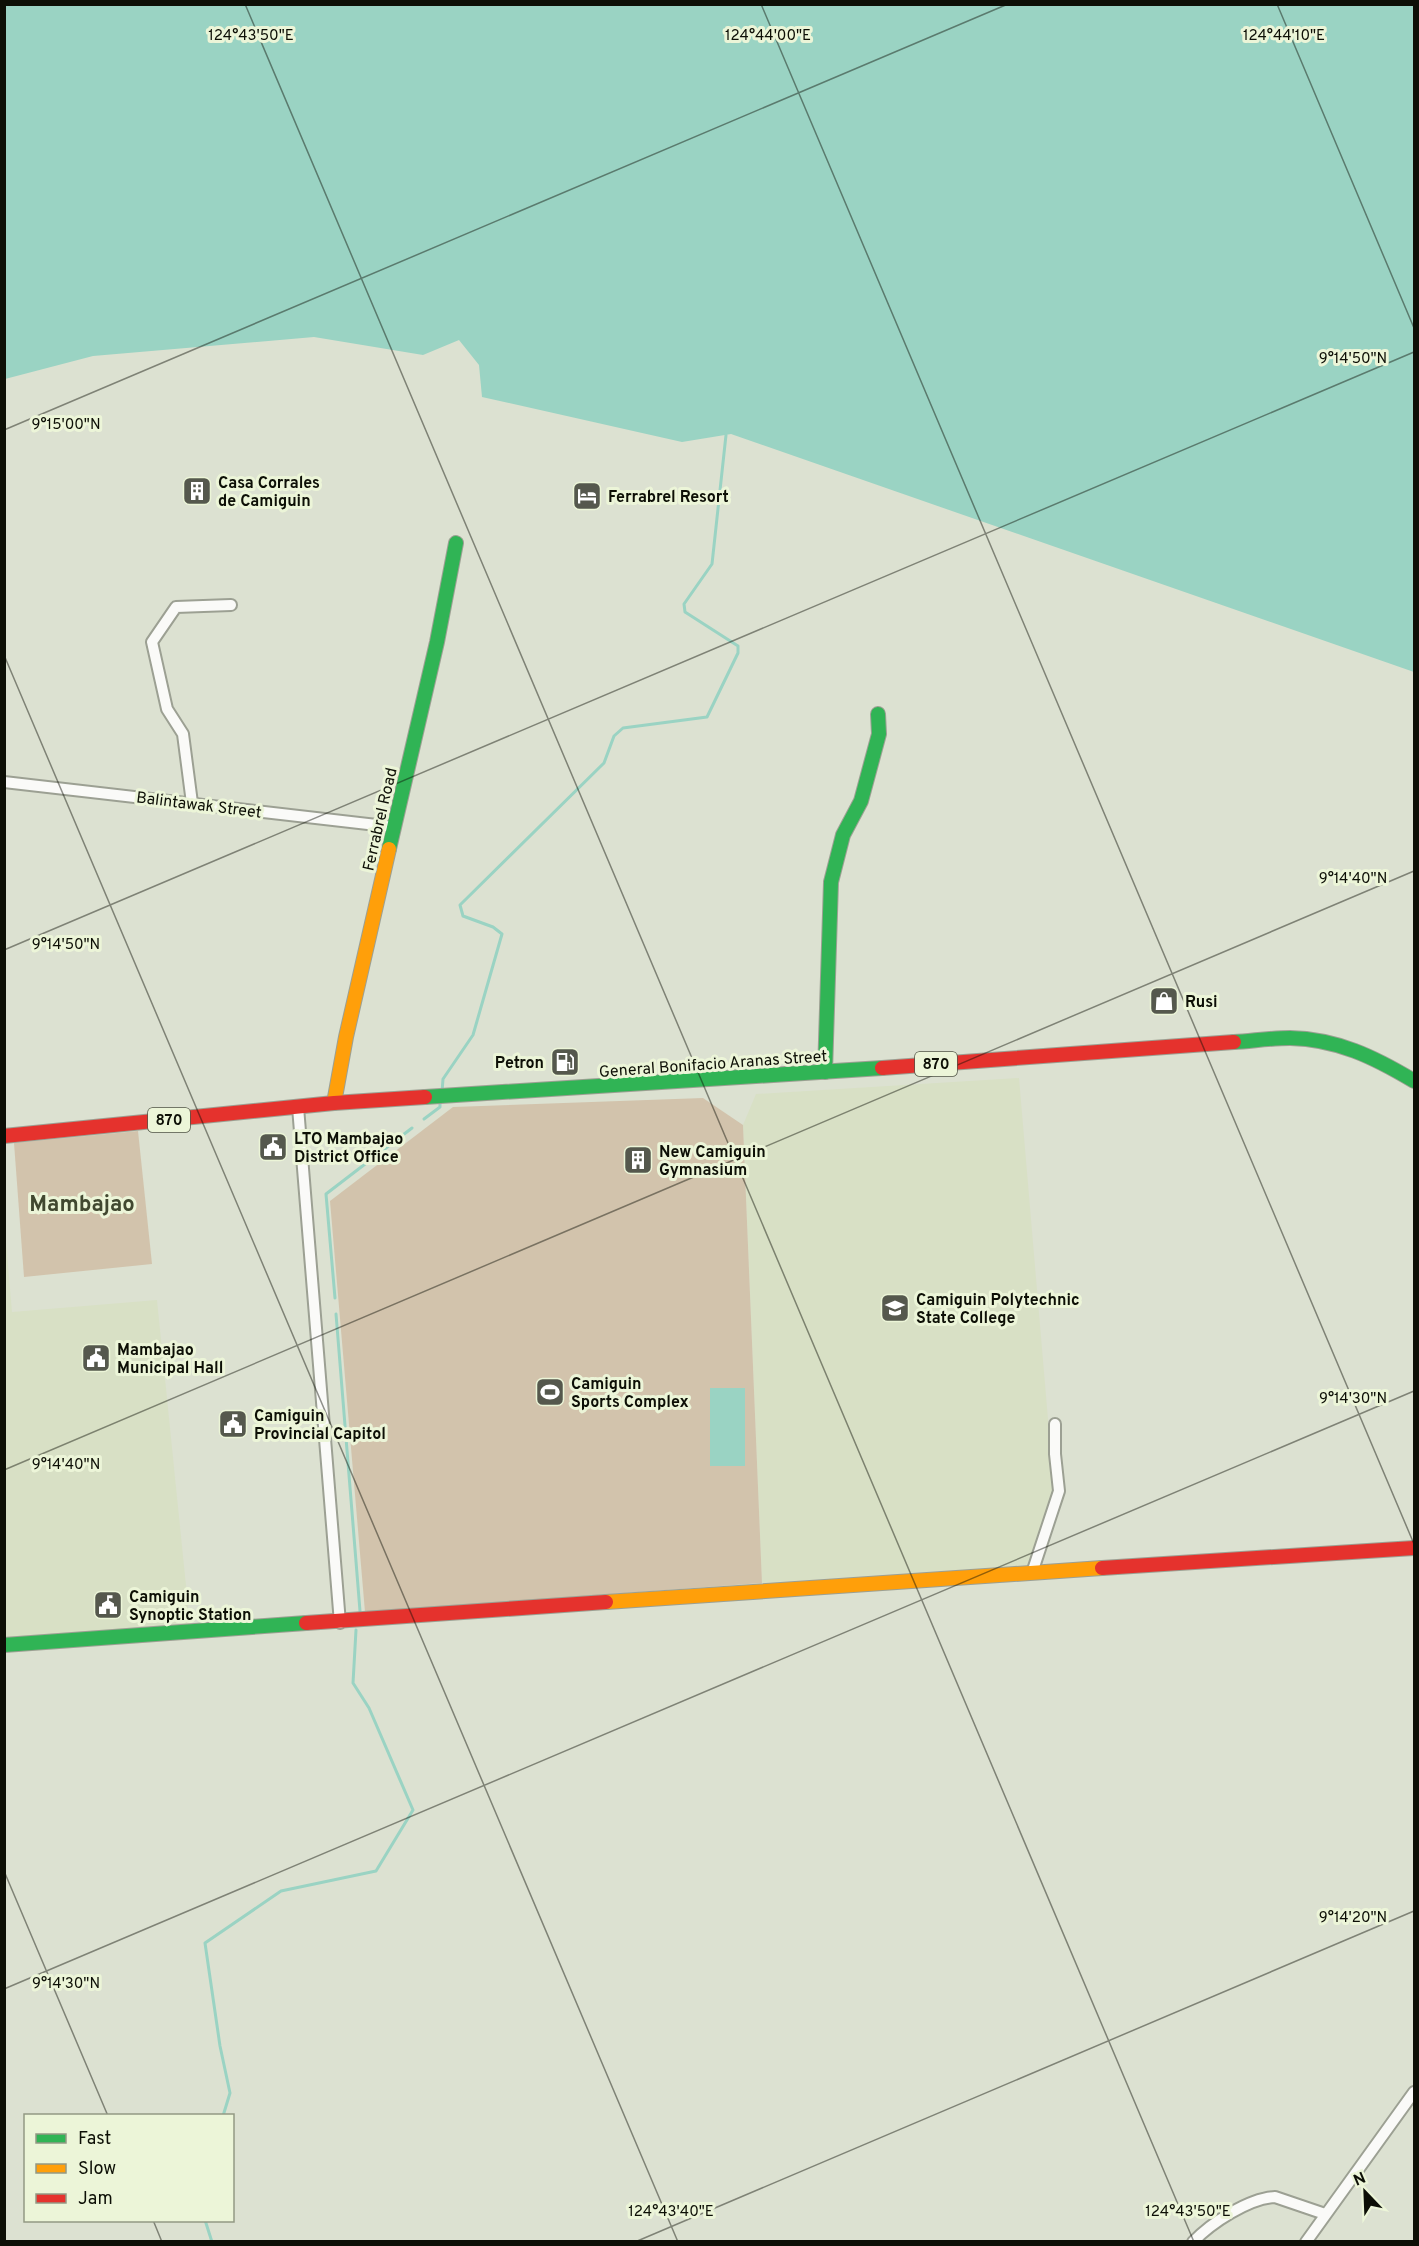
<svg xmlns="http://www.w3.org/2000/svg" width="1419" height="2246" font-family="Overpass,sans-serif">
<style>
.built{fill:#d8e0c5}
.green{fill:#d2c3ac}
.water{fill:#9ad3c3}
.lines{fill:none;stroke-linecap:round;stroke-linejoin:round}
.stream{stroke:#9ad3c3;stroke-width:3}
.street-casing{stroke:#9ca093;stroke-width:14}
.fast-casing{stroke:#9ca093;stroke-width:16}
.slow-casing{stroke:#9ca093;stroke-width:16}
.jam-casing{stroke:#9ca093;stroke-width:16}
.street{stroke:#fafaf8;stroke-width:10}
.fast{stroke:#30b455;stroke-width:14}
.slow{stroke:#ff9f0a;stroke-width:14}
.jam{stroke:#e5322d;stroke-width:14}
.ticks{fill:none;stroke:#0d0f06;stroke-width:1.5;stroke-opacity:0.45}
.labels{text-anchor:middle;stroke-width:6;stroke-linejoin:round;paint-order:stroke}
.shield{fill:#ecf5d8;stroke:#505445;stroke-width:1.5}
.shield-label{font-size:15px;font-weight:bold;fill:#0d0f06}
.poi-label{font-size:16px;font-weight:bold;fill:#0d0f06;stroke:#ecf5d8;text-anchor:start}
.street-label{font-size:16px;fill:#0d0f06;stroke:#ecf5d8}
.district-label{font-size:22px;font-weight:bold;fill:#414830;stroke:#ecf5d8}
.ticks-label{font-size:15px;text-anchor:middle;fill:#0d0f06;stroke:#ecf5d8;stroke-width:6;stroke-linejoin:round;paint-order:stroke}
</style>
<rect width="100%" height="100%" fill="#dce1d1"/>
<g class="built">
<path d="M1019,1078L1054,1490L1031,1565L762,1583L743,1125L756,1094Z"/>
<path d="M4,1220L12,1312L157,1300L190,1625L5,1638Z"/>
</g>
<g class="green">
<path d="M703,1098L743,1125L762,1583L365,1612L330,1201L453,1107Z"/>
<path d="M138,1131L152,1264L24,1277L14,1143Z"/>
</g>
<g class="water">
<path d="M5,4L1414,5V672L731,434L682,442L482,397L479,365L459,340L423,355L314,337L93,356L5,379Z"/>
<rect x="710" y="1388" width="35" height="78"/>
</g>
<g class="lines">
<g class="stream">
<path d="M442,1092L443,1079L473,1035L502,934L493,927L463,916L460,905L604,763L614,736L623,728L707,717L738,653V646L685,612L684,604L712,564L726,435"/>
<path d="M424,1119L440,1107V1101"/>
<path d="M335,1298L326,1194L412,1128"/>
<path d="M336,1314L360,1611"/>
<path d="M223,2116L230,2093L220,2046L205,1943L281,1891L376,1871L413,1810L369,1708L353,1683L356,1630"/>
<path d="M205,2220L212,2242"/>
</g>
<g class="street-casing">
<g id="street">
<path d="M4,782L394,827"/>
<path d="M192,803L183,734L167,709L152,642L176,607L231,605"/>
<path d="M298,1107L340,1623"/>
<path d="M1032,1573L1059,1491L1055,1454V1424"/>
<path d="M1193,2242C1211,2223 1249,2198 1275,2197L1325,2214"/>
<path d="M1306,2242L1414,2092"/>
</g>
</g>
<g class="fast-casing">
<g id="fast">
<path d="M389,849L437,642L456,543"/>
<path d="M1234,1042C1252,1041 1271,1038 1290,1038C1337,1039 1374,1057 1414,1081"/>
<path d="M825,1072L831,882L843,835L861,801L879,734L878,714"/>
<path d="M425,1097L882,1068"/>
<path d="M4,1645L306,1623"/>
</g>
</g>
<g class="slow-casing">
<g id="slow">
<path d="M334,1103L346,1037L389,849"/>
<path d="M606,1602L1102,1568"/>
</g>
</g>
<g class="jam-casing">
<g id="jam">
<path d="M882,1068L1234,1042"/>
<path d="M4,1136L334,1103L425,1097"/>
<path d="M1102,1568L1414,1548"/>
<path d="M306,1623L606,1602"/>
</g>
</g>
<use href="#street" class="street"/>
<use href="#fast" class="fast"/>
<use href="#slow" class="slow"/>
<use href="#jam" class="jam"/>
</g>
<path class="ticks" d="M245,4L1194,2242M761,4L1414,1544M1277,4L1414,328M4,430L1008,4M4,655L678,2242M4,950L1414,352M4,1470L1414,871M4,1871L108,2116M4,1989L1414,1391M153,2220L162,2242M635,2242L1414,1911"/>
<defs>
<g id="building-square" transform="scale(1.5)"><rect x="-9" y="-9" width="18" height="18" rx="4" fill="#55584d" stroke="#ecf5d8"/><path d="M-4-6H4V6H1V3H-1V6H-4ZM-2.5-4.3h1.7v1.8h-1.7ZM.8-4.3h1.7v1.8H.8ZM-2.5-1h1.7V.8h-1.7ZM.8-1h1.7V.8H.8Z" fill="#fff"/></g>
<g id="hotel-square" transform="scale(1.5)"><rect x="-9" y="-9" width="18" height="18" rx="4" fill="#55584d" stroke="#ecf5d8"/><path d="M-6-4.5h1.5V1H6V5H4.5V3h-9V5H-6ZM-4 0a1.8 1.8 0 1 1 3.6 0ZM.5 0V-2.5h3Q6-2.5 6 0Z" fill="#fff"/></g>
<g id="shop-square" transform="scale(1.5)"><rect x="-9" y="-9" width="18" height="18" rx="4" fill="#55584d" stroke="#ecf5d8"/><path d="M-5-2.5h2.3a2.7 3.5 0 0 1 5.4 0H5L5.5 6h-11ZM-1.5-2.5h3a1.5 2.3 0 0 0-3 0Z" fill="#fff"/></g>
<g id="fuel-square" transform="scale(1.5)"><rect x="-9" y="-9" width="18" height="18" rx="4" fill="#55584d" stroke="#ecf5d8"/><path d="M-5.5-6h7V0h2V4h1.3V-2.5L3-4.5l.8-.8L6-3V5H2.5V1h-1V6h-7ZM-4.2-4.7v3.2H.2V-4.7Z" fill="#fff"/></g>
<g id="civic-square" transform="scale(1.5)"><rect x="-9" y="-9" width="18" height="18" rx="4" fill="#55584d" stroke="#ecf5d8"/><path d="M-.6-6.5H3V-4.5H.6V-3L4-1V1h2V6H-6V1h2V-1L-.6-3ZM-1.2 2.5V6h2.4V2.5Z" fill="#fff"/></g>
<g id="university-square" transform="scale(1.5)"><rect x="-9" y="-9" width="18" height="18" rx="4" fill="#55584d" stroke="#ecf5d8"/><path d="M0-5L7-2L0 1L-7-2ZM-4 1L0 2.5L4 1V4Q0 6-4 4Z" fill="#fff"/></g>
<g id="stadium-square" transform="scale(1.5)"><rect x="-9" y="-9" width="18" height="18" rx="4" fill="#55584d" stroke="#ecf5d8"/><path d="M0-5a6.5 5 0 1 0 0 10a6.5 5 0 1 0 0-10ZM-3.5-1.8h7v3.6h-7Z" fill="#fff"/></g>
</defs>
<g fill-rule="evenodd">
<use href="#building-square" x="197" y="491"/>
<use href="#hotel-square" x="587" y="496"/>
<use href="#shop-square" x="1164" y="1001"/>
<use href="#fuel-square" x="565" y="1062"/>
<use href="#civic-square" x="273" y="1147"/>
<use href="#building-square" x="638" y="1160"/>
<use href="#university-square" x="895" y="1308"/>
<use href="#civic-square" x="96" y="1358"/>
<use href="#stadium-square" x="550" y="1392"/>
<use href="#civic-square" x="233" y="1424"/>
<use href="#civic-square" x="108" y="1605"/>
</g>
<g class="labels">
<g class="shield">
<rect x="915" y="1052" width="42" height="24" rx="4.5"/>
<rect x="148" y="1108" width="42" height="24" rx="4.5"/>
</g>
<g class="shield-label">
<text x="936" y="1069">870</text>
<text x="169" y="1125">870</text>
</g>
<g class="poi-label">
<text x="218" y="488">Casa Corrales<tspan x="218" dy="18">de Camiguin</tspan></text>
<text x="608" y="502">Ferrabrel Resort</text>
<text x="1185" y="1007">Rusi</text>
<text x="544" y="1068" text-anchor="end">Petron</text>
<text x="294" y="1144">LTO Mambajao<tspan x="294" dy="18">District Office</tspan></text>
<text x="659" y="1157">New Camiguin<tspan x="659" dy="18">Gymnasium</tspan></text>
<text x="916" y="1305">Camiguin Polytechnic<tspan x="916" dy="18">State College</tspan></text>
<text x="117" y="1355">Mambajao<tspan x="117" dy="18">Municipal Hall</tspan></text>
<text x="571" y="1389">Camiguin<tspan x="571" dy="18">Sports Complex</tspan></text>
<text x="254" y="1421">Camiguin<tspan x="254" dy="18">Provincial Capitol</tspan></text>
<text x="129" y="1602">Camiguin<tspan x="129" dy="18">Synoptic Station</tspan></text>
</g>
<g class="street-label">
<text transform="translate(199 804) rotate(7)" y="6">Balintawak Street</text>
<text transform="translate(379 819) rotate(-77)" y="6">Ferrabrel Road</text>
<text transform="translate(713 1063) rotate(-4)" y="6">General Bonifacio Aranas Street</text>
</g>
<g class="district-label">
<text x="82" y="1211">Mambajao</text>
</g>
</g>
<g class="ticks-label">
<text x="251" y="40">124°43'50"E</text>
<text x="768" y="40">124°44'00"E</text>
<text x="1284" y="40">124°44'10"E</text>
<text x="1353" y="363">9°14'50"N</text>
<text x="66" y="429">9°15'00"N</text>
<text x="1353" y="883">9°14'40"N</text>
<text x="66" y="949">9°14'50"N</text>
<text x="1353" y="1403">9°14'30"N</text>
<text x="66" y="1469">9°14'40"N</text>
<text x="1353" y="1922">9°14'20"N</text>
<text x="66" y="1988">9°14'30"N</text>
<text x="671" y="2216">124°43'40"E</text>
<text x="1188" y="2216">124°43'50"E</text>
</g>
<rect width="1419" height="2246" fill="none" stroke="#0d0f06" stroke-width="12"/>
<rect x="24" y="2114" width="210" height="108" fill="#ecf5d8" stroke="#939984" stroke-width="1.5"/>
<rect x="36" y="2134" width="30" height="9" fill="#30b455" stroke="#939984" stroke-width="1.5"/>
<text x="78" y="2144" font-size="18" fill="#0d0f06">Fast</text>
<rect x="36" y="2164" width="30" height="9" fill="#ff9f0a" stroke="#939984" stroke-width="1.5"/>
<text x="78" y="2174" font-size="18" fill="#0d0f06">Slow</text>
<rect x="36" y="2194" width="30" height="9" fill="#e5322d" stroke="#939984" stroke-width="1.5"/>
<text x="78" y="2204" font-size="18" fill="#0d0f06">Jam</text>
<g transform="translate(1365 2192) rotate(337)" stroke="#ecf5d8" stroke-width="4.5" paint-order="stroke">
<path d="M0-4.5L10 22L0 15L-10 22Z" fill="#0d0f06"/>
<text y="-9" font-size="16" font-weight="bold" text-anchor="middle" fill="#0d0f06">N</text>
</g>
</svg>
